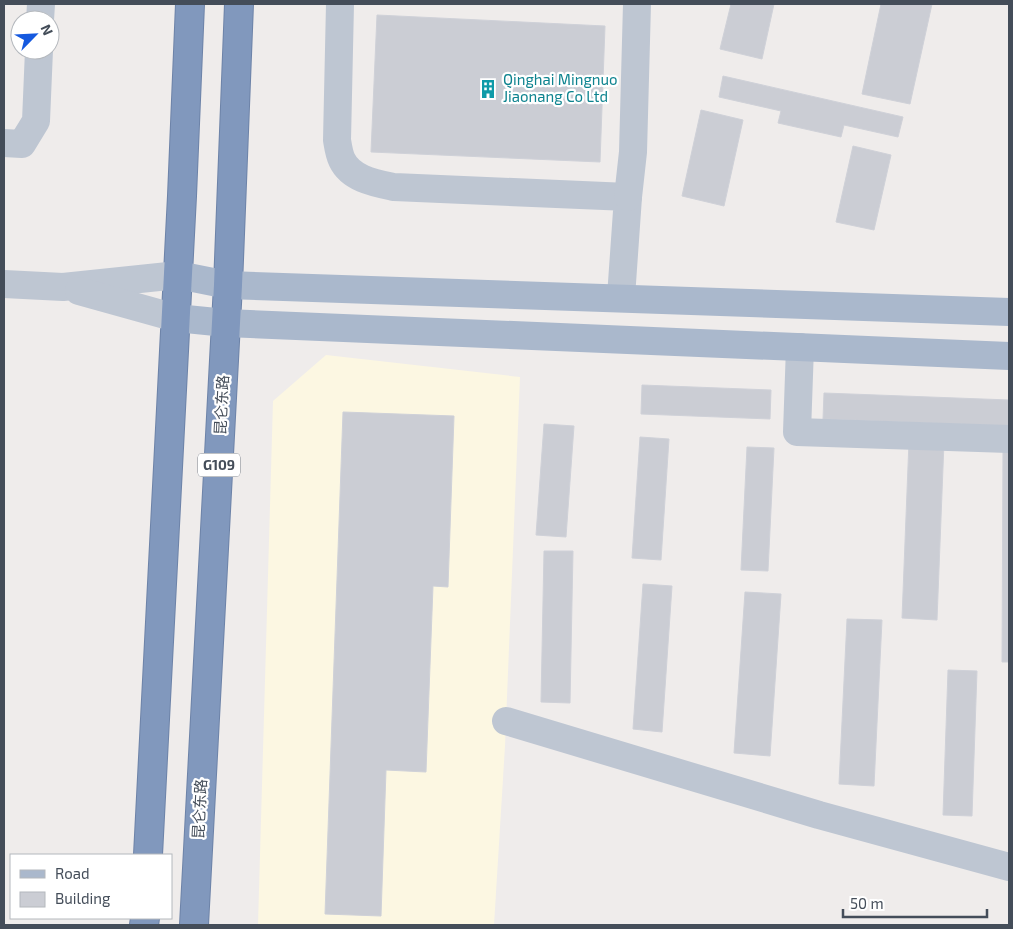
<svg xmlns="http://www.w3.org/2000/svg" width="1013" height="929" font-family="'Exo 2','Noto Sans SC',sans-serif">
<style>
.commercial{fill:#fcf7e2}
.building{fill:#cbcdd4;stroke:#cfd1d8}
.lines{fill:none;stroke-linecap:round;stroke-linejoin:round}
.highway-casing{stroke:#6d83a8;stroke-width:30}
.minor{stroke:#bec6d2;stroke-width:28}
.major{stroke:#aab8cc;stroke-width:28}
.highway{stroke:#8198bd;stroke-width:28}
.labels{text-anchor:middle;stroke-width:4.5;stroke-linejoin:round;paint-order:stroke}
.shield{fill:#fff;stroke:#7c828b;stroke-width:1}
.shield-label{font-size:14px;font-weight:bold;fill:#444d59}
.culture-label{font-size:15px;fill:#0d838f;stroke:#fff;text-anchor:start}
.street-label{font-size:15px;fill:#444d59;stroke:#fff}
</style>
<rect width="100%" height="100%" fill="#efeceb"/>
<path class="commercial" d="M326,355L520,377L505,746L494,925H258L273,401Z"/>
<g class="building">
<path d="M731,4H774L762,59L720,49Z"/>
<path d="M881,4H932L910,104L862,94Z"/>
<path d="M377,15L605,26L600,162L371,152Z"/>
<path d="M723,76L903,117L898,137L844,125L841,137L778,123L781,111L719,97Z"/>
<path d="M701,110L743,120L724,206L682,196Z"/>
<path d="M853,146L891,155L874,230L836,222Z"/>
<path d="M642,385L771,390L770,419L641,414Z"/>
<path d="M824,393L1009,400V426L823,419Z"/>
<path d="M343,412L454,416L448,587L433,586L426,772L386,770L381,916L325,914Z"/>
<path d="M544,424L574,426L566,537L536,535Z"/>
<path d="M640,437L669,439L661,560L632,558Z"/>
<path d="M909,441L944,442L937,620L902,618Z"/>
<path d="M747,447L774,448L768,571L741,570Z"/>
<path d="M1003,447H1009V662H1002Z"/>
<path d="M544,551H573L570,703L541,702Z"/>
<path d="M643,584L672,586L662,732L633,729Z"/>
<path d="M745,592L781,594L770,756L734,753Z"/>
<path d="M847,619L882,620L874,786L839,784Z"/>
<path d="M948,670L977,671L972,816L943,815Z"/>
</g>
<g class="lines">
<g class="highway-casing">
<g id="highway">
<path d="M148,855L182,196L190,4"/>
<path d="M144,925L145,918"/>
<path d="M194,925L228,285L239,4"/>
</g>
</g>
<g class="minor">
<path d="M340,4L337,140C338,146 339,154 342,160C351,179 375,183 394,187L628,197L621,297"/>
<path d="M40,20L41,4"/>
<path d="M4,143L22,144L36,121L39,50"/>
<path d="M628,197L633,152L637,4"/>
<path d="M4,284L63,287L178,275"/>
<path d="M79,291L176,318"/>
<path d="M800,347L797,432L1009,439"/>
<path d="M506,721L819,815L1009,867"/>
</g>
<g class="major">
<path d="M178,275L228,285L1009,312"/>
<path d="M176,318L226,323L1009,356"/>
</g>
<use href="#highway" class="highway"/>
</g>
<defs>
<g id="building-bare" transform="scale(1.5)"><path d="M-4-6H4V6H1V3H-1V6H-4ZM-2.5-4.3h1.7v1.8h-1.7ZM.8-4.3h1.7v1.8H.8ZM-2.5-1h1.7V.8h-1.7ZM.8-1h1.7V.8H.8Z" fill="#0f9aa8" stroke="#fff" stroke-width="2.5" paint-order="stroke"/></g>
</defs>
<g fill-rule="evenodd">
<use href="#building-bare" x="488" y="89"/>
</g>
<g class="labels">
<rect class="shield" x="198" y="453.5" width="42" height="23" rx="4"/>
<g class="shield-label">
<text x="219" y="470">G109</text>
</g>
<g class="culture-label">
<text x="503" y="85">Qinghai Mingnuo<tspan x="503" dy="17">Jiaonang Co Ltd</tspan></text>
</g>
<g class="street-label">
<text transform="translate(222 405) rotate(-87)" y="5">昆仑东路</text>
<text transform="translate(200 809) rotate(-87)" y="5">昆仑东路</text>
</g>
</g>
<rect width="1013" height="929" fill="none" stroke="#444d59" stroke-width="10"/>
<rect x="10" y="854" width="162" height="65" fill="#ffffff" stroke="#b4b8bd"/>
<rect x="20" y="870" width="25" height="8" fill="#aab8cc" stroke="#b4b8bd"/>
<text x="55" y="879" font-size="15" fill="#444d59">Road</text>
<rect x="20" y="892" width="25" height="15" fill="#cbcdd4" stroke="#b4b8bd"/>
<text x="55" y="904" font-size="15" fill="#444d59">Building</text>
<g transform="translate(35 35) rotate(66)"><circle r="24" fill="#ffffff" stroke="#b4b8bd"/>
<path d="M0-4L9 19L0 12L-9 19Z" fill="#1559df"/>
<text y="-8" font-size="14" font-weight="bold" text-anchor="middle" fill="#444d59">N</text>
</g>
<path d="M843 909v8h144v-8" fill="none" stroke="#444d59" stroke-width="2.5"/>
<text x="850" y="909" font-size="15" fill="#444d59" stroke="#ffffff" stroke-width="4" paint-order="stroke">50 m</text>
</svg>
